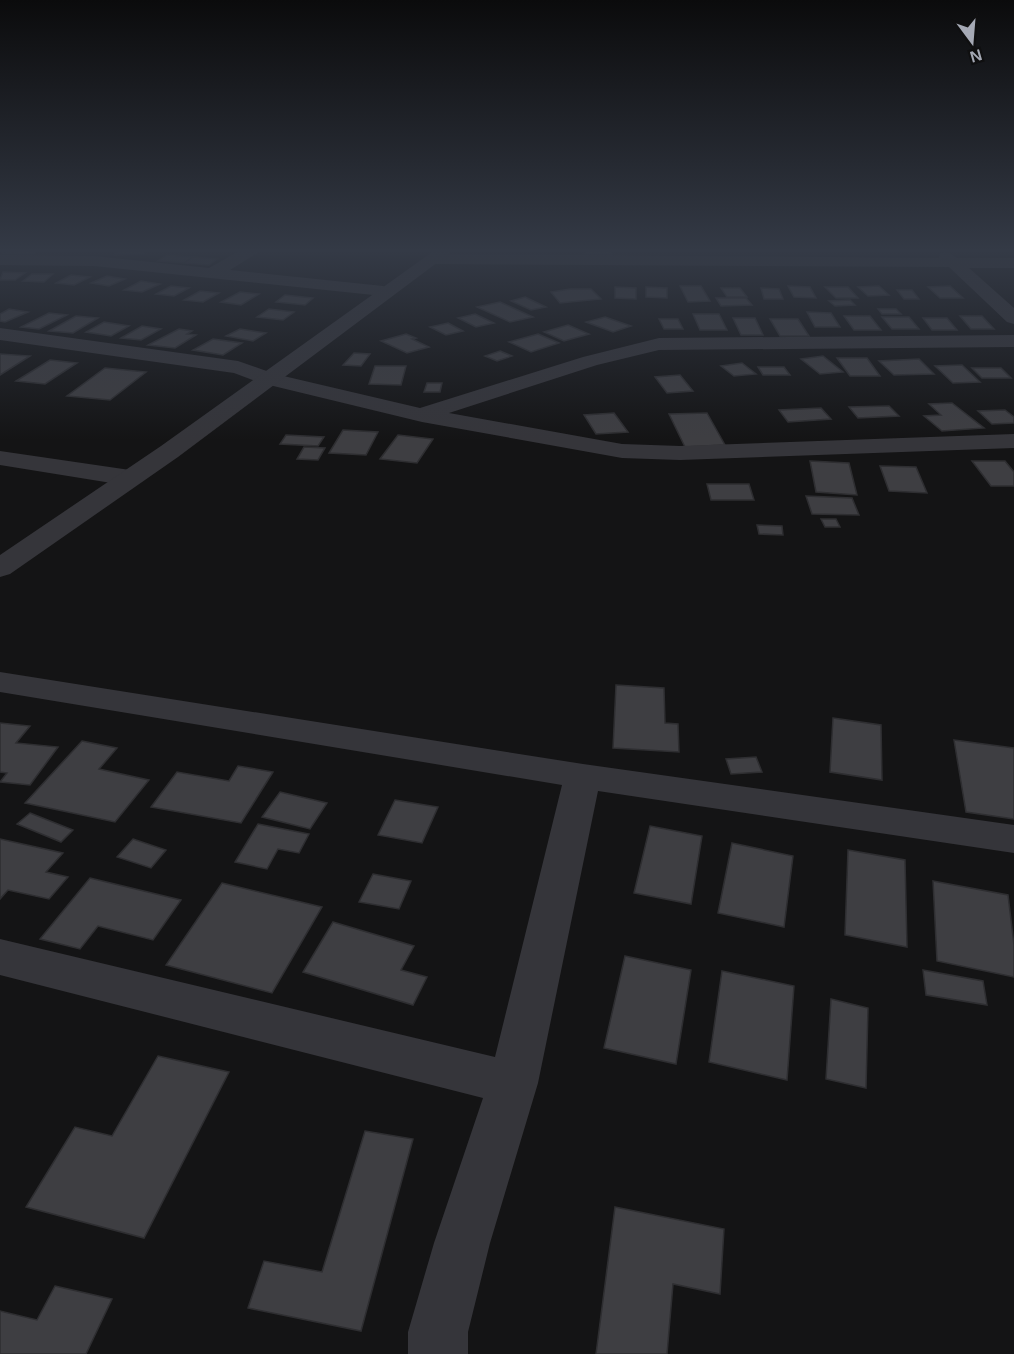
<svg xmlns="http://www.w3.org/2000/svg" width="1014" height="1354" font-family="Helvetica,sans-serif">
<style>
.building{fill:#3e3e42;stroke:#2e2e31;stroke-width:1.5}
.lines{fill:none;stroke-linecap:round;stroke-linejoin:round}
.minor{fill:#35353a;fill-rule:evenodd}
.tertiary{fill:#35353a;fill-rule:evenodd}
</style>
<rect width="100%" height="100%" fill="#141415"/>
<g class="building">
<path d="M7,250H38L34,254L3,253Z"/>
<path d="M117,250H146L144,254L114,255Z"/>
<path d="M586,250H612V255L585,254Z"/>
<path d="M167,255L193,257L184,263L158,261Z"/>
<path d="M193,257L217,259L209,265L184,263Z"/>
<path d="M3,272L25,273L15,280H0Z"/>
<path d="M32,274H53L44,282L23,281Z"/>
<path d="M71,275L90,277L74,285L56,283Z"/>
<path d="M107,276L125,279L109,286L91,283Z"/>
<path d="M141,281L160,284L142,292L124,290Z"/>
<path d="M171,286L189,288L174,296L156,294Z"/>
<path d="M680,286H701L710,301L688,302Z"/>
<path d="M788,286L810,287L816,298L794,297Z"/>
<path d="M879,286L889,295L868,296L858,287Z"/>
<path d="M950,286L963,298H940L928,287Z"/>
<path d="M615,287L636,288V299L615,298Z"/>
<path d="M646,287L667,288V298L646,297Z"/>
<path d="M825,287H848L858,298H836Z"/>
<path d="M721,288H740L747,297H727Z"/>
<path d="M761,288L779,289L783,299H764Z"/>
<path d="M570,289H591L601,299L560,303L551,292Z"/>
<path d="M897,290H912L919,299H904Z"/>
<path d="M200,291L219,293L203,302L184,300Z"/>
<path d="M240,292L259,294L241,305L221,302Z"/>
<path d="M285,295L313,298L305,305L276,302Z"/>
<path d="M525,297L546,307L531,310L511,301Z"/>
<path d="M716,298H746L752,305L721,306Z"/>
<path d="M850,300L855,305L835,306L829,301Z"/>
<path d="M500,302L533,317L510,322L477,307Z"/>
<path d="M9,309L28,312L5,322L0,321V314Z"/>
<path d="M269,309L294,312L283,320L257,317Z"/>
<path d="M878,309H896L901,314H882Z"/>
<path d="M807,312L831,313L840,327H815Z"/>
<path d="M49,313L67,315L39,329L21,327Z"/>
<path d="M475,314L494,323L476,327L458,318Z"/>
<path d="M693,314H719L727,330H700Z"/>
<path d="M76,316L98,318L73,333L49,331Z"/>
<path d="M844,316H870L881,330H854Z"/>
<path d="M960,316H982L994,329H971Z"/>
<path d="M605,317L631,326L613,332L586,322Z"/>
<path d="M882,317H909L919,329H892Z"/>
<path d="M733,318H755L763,335H741Z"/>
<path d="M923,318H947L957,330H932Z"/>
<path d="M659,319H678L683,329H664Z"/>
<path d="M770,319H798L809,336H780Z"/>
<path d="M104,322L129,326L111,336L86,332Z"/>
<path d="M448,323L463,331L446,335L430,327Z"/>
<path d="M568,325L589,334L564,341L544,332Z"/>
<path d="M142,326L161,329L141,340L121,338Z"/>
<path d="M179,329L192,331L187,334L196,335L175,348L148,345Z"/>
<path d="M240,329L266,333L253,341L226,336Z"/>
<path d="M406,334L416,338L412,339L429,347L407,353L381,341Z"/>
<path d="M538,334L559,343L531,352L509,342Z"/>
<path d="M213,339L242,343L223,355L193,350Z"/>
<path d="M500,351L512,356L497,361L485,356Z"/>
<path d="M354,353L370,354L361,366L343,365Z"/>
<path d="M0,354L30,356L0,375Z"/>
<path d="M823,356L843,372L820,374L801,359Z"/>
<path d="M837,358H867L880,376H850Z"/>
<path d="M919,359L934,374L894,375L879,361Z"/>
<path d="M50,360L77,363L45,384L16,381Z"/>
<path d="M742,363L756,374L734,376L721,366Z"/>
<path d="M962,365L980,382L953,383L935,366Z"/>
<path d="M375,366H406L401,385L369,384Z"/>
<path d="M758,367H784L790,375H763Z"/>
<path d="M105,368L146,372L110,400L67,396Z"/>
<path d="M972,368H1001L1011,378H982Z"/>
<path d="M680,375L693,391L667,393L655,377Z"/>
<path d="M427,383H442L440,392H424Z"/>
<path d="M952,403L984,428L942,431L924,416L941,415L929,404Z"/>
<path d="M889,406L899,416L858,418L849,407Z"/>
<path d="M821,408L831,419L788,422L779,410Z"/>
<path d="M1005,410L1014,417V423L992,424L978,411Z"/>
<path d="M614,413L628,432L596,434L584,415Z"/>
<path d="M707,413L725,445L685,447L669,414Z"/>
<path d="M343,430L378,432L366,455L329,453Z"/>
<path d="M286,435L324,437L318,446L280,444Z"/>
<path d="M398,435L433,439L417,463L380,459Z"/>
<path d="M304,447L325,448L318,460L297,459Z"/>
<path d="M810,461L849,463L857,495L816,492Z"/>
<path d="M972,461H1005L1014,472V486H991Z"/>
<path d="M880,466L916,467L927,493L889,491Z"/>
<path d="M707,484H749L754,500H711Z"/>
<path d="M806,496L852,498L859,515L812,514Z"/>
<path d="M821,519H836L840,527H825Z"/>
<path d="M757,525L782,526L783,535L759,534Z"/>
<path d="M616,685L664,688L665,723L678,724L679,752L613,748Z"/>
<path d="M833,718L881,725L882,780L830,772Z"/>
<path d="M0,723L30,726L16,743L58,747L30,785L0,782L7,773L0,772Z"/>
<path d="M954,740L1014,748V819L966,812Z"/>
<path d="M82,741L117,748L99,769L149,780L115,822L25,803Z"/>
<path d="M756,757L762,772L731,774L726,759Z"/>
<path d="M238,766L273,772L241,823L151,807L177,772L229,781Z"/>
<path d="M280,792L327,803L310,829L262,817Z"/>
<path d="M395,800L438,807L422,843L378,835Z"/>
<path d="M30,813L73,830L61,842L17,824Z"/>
<path d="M258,824L309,834L299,853L278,849L267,869L235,862Z"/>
<path d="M650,826L702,836L691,904L634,893Z"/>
<path d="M0,839L63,853L46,872L68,877L49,899L8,890L0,899Z"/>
<path d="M133,839L166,850L151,868L117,857Z"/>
<path d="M732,843L793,856L784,927L718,913Z"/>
<path d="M848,850L905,860L907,947L845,935Z"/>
<path d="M373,874L411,881L399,909L359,902Z"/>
<path d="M90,878L181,900L153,940L98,926L80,949L40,939Z"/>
<path d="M933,881L1008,895L1014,945V977L937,961Z"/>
<path d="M222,883L322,907L272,993L166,965Z"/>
<path d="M333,922L414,946L401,970L427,977L413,1005L303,972Z"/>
<path d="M625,956L691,970L676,1064L604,1048Z"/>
<path d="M923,970L983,981L987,1005L926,995Z"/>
<path d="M722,971L794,986L787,1080L709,1062Z"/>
<path d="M831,999L868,1008L866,1088L826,1079Z"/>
<path d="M158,1056L229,1072L144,1238L26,1207L75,1127L112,1136Z"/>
<path d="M365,1131L413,1139L361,1331L248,1308L264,1261L322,1272Z"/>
<path d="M615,1207L724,1229L720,1294L673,1284L667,1354H596Z"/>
<path d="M55,1286L112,1299L86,1354H0V1311L37,1320Z"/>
</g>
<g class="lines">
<g class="minor">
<path d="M241,250H262L230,270L383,286L392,291L383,296L94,266L0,265V255L94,256L209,268Z"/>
<path d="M946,251L957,258H1014V268H969L1014,308V324L1007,322L949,267L432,264L424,259L432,254L939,258L940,253Z"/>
<path d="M0,328L238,361L275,374L420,408L583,357L659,338L1014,335V347L659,350L597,365L449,413L622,444L680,446L1014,434V448L680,460L622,458L422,422L261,383L234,373L0,340Z"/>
<path d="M0,451L130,470L139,473L143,478L139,483L130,486L0,465Z"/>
<path d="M0,672L583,764L1014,825V853L598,791L538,1083L490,1243L468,1332V1354H408V1332L434,1243L483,1098L0,975V939L495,1057L562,785L0,692Z"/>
</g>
<path class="tertiary" d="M435,250H454L178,457L10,574L0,577V555L161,446Z"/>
</g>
<linearGradient id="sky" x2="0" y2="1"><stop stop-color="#0b0b0c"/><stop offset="0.57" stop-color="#343a46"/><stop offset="1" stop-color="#343a46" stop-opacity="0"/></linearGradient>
<rect width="1014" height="440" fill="url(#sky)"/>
<g transform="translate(972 42) rotate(164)" stroke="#0f0f10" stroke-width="4.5" paint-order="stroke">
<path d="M0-4.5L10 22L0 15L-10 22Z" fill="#a5a9b5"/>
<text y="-9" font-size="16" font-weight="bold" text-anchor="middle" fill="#a5a9b5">N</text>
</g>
</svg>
